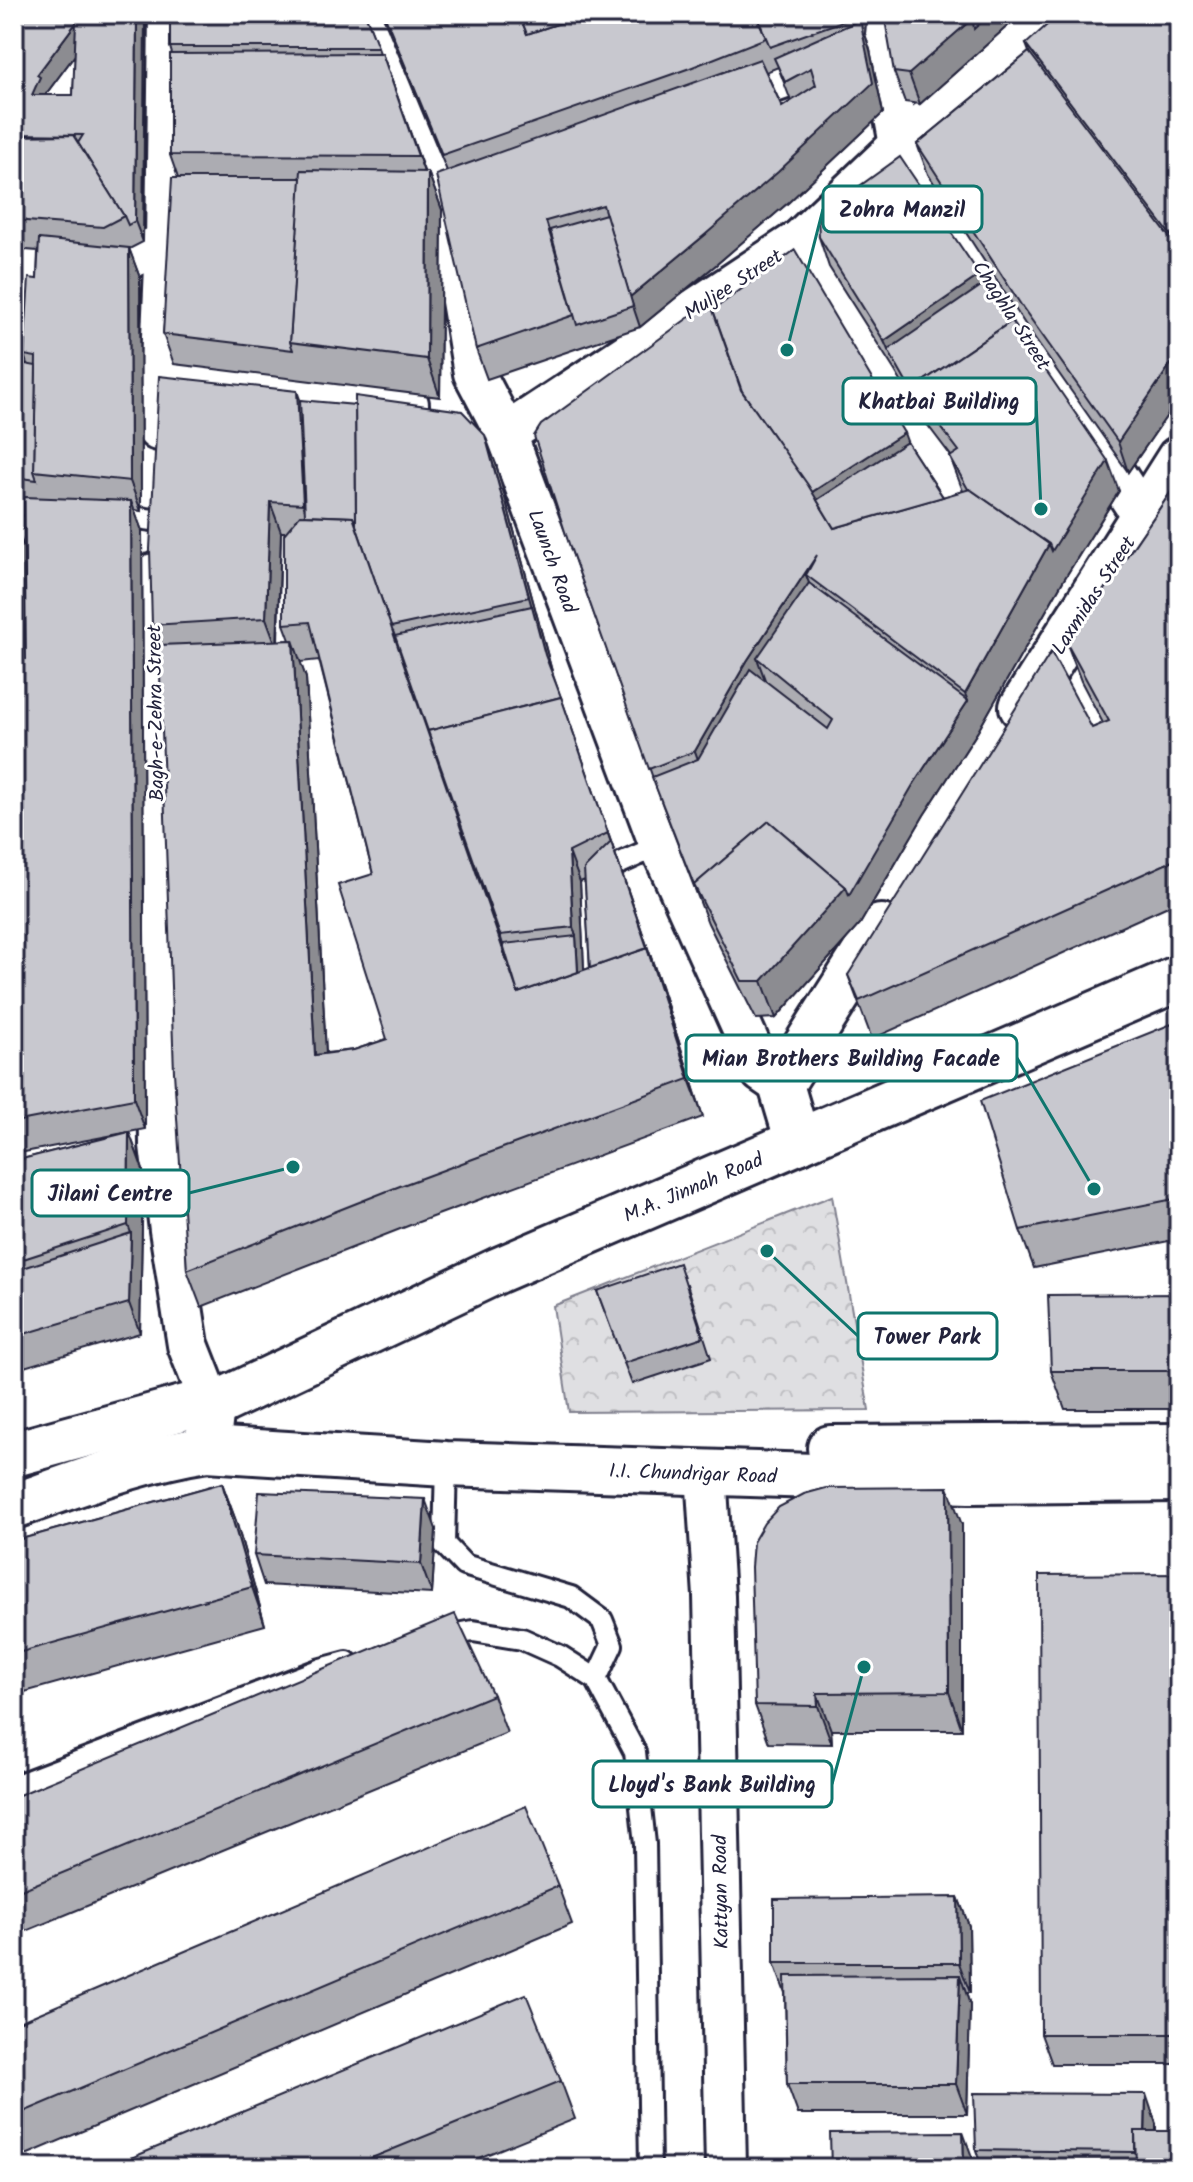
<svg xmlns="http://www.w3.org/2000/svg" width="1193" height="2182" font-family="Kalam,sans-serif">
<style>
.park{fill:url(#park-crowns);stroke:#80808e;stroke-width:2}
.lines{fill:none;stroke-linecap:round;stroke-linejoin:round}
.service-casing{stroke:#22223b;stroke-width:26}
.minor-casing{stroke:#22223b;stroke-width:46}
.tertiary-casing{stroke:#22223b;stroke-width:50}
.primary-casing{stroke:#22223b;stroke-width:50}
.trunk-casing{stroke:#22223b;stroke-width:50}
.service{stroke:#fff;stroke-width:20}
.minor{stroke:#fff;stroke-width:40}
.tertiary{stroke:#fff;stroke-width:44}
.primary{stroke:#fff;stroke-width:44}
.trunk{stroke:#fff;stroke-width:44}
.wall{fill:#acacb2;stroke:#22223b;stroke-width:2;fill-rule:evenodd}
.shaded-wall{fill:#8c8c91;stroke:#22223b;stroke-width:2}
.building{fill:#c8c8cf;stroke:#22223b;stroke-width:2;fill-rule:evenodd}
.labels{text-anchor:middle;stroke-width:6;stroke-linejoin:round;paint-order:stroke}
.street-label{font-size:20px;fill:#22223b;stroke:#fff}
.leader{fill:none;stroke:#0f766e;stroke-width:3}
.callout-dot{fill:#0f766e;stroke:#fff;stroke-width:3}
.callout{fill:#fff;stroke:#0f766e;stroke-width:3}
.callout-label{font-size:22px;text-anchor:middle;font-weight:bold;fill:#22223b}
</style>
<defs>
<pattern id="park-crowns" width="20" height="18" patternUnits="userSpaceOnUse" patternTransform="scale(2)"><rect width="20" height="18" fill="#dfdfe2"/><path d="M2 6a3 3 0 1 1 6 0M12 15a3 3 0 1 1 6 0" fill="none" stroke="#bfbfc3"/></pattern>
</defs>
<rect width="100%" height="100%" fill="#fff"/>
<filter id="ink" filterUnits="userSpaceOnUse"><feTurbulence type="fractalNoise" baseFrequency=".0125" numOctaves="2"/><feDisplacementMap in="SourceGraphic" scale="16" xChannelSelector="R" yChannelSelector="G"/><feConvolveMatrix kernelMatrix="1 2 1 2 8 2 1 2 1" color-interpolation-filters="sRGB"/></filter>
<g filter="url(#ink)">
<path class="park" d="M832,1196L869,1410L569,1412L553,1306Z"/>
<g class="lines">
<g class="service-casing">
<g id="service">
<path d="M14,324L27,261"/>
<path d="M14,503L50,507"/>
<path d="M109,514L153,520"/>
<path d="M594,875L660,845"/>
<path d="M446,1464L444,1544L464,1565L571,1597L602,1620L612,1645L596,1679"/>
<path d="M436,1638L473,1631L522,1639L560,1656L596,1679L635,1752L645,1844L650,2168"/>
<path d="M14,1786L321,1669L347,1662"/>
</g>
</g>
<g class="minor-casing">
<g id="minor">
<path d="M383,14L445,198L474,373L506,434L660,845L762,1072L781,1085"/>
<path d="M876,14L900,145L1143,517"/>
<path d="M720,101L882,44"/>
<path d="M800,240L961,515"/>
<path d="M14,257L27,261L120,262L166,243"/>
<path d="M162,373L408,404"/>
<path d="M158,430L166,243L169,14"/>
<path d="M506,434L800,240L900,145L1048,14"/>
<path d="M154,574L160,1145L170,1230L188,1345L212,1406"/>
<path d="M706,1473L714,1596L726,2168"/>
</g>
</g>
<g class="tertiary-casing">
<g id="tertiary">
<path d="M1022,707L1179,459"/>
<path d="M798,1142L781,1085L881,927"/>
</g>
</g>
<g class="primary-casing">
<g id="primary">
<path d="M830,1448L1179,1446"/>
<path d="M207,1449L446,1464L969,1481L1179,1479"/>
</g>
</g>
<g class="trunk-casing">
<g id="trunk">
<path d="M14,1454L193,1405L212,1406L499,1270L1179,978"/>
<path d="M14,1506C77,1484 141,1459 207,1449L212,1406"/>
</g>
</g>
<use href="#service" class="service"/>
<use href="#minor" class="minor"/>
<use href="#tertiary" class="tertiary"/>
<use href="#primary" class="primary"/>
<use href="#trunk" class="trunk"/>
</g>
<g class="wall">
<path d="M14,14H145L143,242L129,249L140,278L141,511L134,510L142,531L145,1129L14,1154V526L25,550L24,499L14,497V366L27,364L24,355L37,279L38,251L14,249ZM75,55L73,95H46V94Z"/>
<path d="M365,14L380,53H382L424,172H428L442,210L440,397L174,364L163,334L178,178L170,155L172,54L170,47Z"/>
<path d="M382,14H864L866,19L865,34L870,50L883,113L789,202L717,264L640,327L487,379L476,349L447,171ZM778,67L791,101L782,107L766,72Z"/>
<path d="M1021,14L920,104L905,102L894,72Z"/>
<path d="M1179,19V398L1128,472L1034,338L928,174L917,144L1029,52L1026,44Z"/>
<path d="M819,237L980,275L984,284L1119,491L1063,581L978,731L924,815L860,924L776,1018L756,1019L708,923L663,806L570,547L713,310L907,442L943,497L963,491L950,457L951,456L923,419L895,371L829,267Z"/>
<path d="M300,400L496,464L553,675L661,986L703,1117L413,1224L201,1307L187,1270L160,645L152,625ZM281,532H285L284,624L290,640L278,641ZM393,631L500,935L518,993ZM319,660L373,874L387,1039L354,1050L326,1053L306,678L300,662ZM585,880L590,968L584,970L580,882Z"/>
<path d="M1179,480V901L872,1039L848,975L1092,728L1103,723L1081,681L1067,644Z"/>
<path d="M1179,1021V1239L1034,1268L1020,1230Z"/>
<path d="M129,1132L143,1170L140,1333L14,1370V1161Z"/>
<path d="M687,1284L711,1358L632,1384L597,1291Z"/>
<path d="M1179,1294V1409H1065L1051,1371Z"/>
<path d="M222,1483L236,1521L265,1625L14,1695V1541Z"/>
<path d="M962,1525V1730H831L832,1744L769,1743L755,1705Z"/>
<path d="M436,1529L432,1594L264,1585L254,1555Z"/>
<path d="M1179,1574V2064H1052L1041,2034Z"/>
<path d="M493,1695L507,1733L14,1936V1797Z"/>
<path d="M558,1886L572,1924L14,2160V2024Z"/>
<path d="M958,1897L969,1926L970,1993H966L970,2005L967,2114H798L787,2084L785,1993L774,1963Z"/>
<path d="M561,2081L575,2119L454,2168H107Z"/>
<path d="M1156,2124V2131L1179,2168H982L976,2150Z"/>
</g>
<g class="shaded-wall">
<path d="M137,14H145L143,242L135,221Z"/>
<path d="M857,14H864L866,19L865,34L870,50L883,113L789,202L717,264L640,327L630,297L706,234L861,28Z"/>
<path d="M970,14H1021L920,104L909,74Z"/>
<path d="M76,23L83,44L46,94L47,98L32,95L37,75Z"/>
<path d="M382,53L428,182V172L442,210L440,397L427,359L428,183Z"/>
<path d="M129,248L140,278L141,511L130,481Z"/>
<path d="M14,260L17,268L14,283Z"/>
<path d="M980,275L991,305L888,350L884,341Z"/>
<path d="M1179,352V398L1128,472L1118,442Z"/>
<path d="M297,391L308,421L314,534L303,504Z"/>
<path d="M904,433L915,463L825,520L811,493Z"/>
<path d="M485,435L496,464L553,675L545,655L529,597Z"/>
<path d="M1108,461L1119,491L1063,581L978,731L924,815L860,924L776,1018L762,981L913,785L968,701L965,694L1049,544Z"/>
<path d="M131,501L142,531L145,1129L134,1099Z"/>
<path d="M270,502L281,532L277,648L266,618Z"/>
<path d="M16,526L27,556L26,660Z"/>
<path d="M817,555L806,575L819,610L757,658L768,688L708,788L695,751L747,661Z"/>
<path d="M293,640L306,678L328,1092L315,1055Z"/>
<path d="M561,697L661,986L703,1117L689,1079L647,948L653,965Z"/>
<path d="M569,852L580,882L586,1011L579,990L576,936L573,927Z"/>
<path d="M129,1132L143,1170L140,1333L129,1303L131,1233L128,1225Z"/>
<path d="M222,1483L236,1521L265,1625L252,1587Z"/>
<path d="M948,1487L962,1525V1730L949,1692Z"/>
<path d="M425,1499L436,1529L432,1594L421,1564Z"/>
<path d="M817,1693L831,1730L832,1744L818,1706Z"/>
<path d="M958,1897L969,1926L970,1993L959,1963Z"/>
<path d="M960,1975L970,2005L967,2114L956,2084Z"/>
<path d="M1146,2094L1156,2124V2168L1145,2152Z"/>
<path d="M963,2132L976,2168H964Z"/>
</g>
<g class="building">
<path d="M14,14H137L135,221L128,225L124,216L78,143L83,135L14,134ZM76,23L73,95H32L40,77L37,75Z"/>
<path d="M170,14H365L378,47H170Z"/>
<path d="M384,14H519L527,34L582,16L581,14H756L766,38L690,68L442,155Z"/>
<path d="M519,14H580L581,16L527,34Z"/>
<path d="M756,14H857V16L770,47Z"/>
<path d="M884,14H970L971,20L909,74L894,72Z"/>
<path d="M972,14H990L974,29Z"/>
<path d="M1059,14H1173L1179,19V246L1026,44Z"/>
<path d="M860,20L873,83L778,172L706,234L630,297L603,205L546,221L574,315L476,349L436,175L760,59L782,107L816,85L811,68L785,82L774,58Z"/>
<path d="M1029,52L1179,250V352L1118,442L1023,308L917,144Z"/>
<path d="M382,53L418,156L170,155V54Z"/>
<path d="M73,135L124,216L103,227L14,220V136Z"/>
<path d="M900,157L980,275L884,341L819,237L818,216Z"/>
<path d="M301,170L428,172L427,359L290,342Z"/>
<path d="M172,178H301L290,342L293,350L163,334Z"/>
<path d="M606,214L633,306L577,325L550,230Z"/>
<path d="M39,239L129,248L130,481L34,471L36,357L24,355L29,278L37,279Z"/>
<path d="M795,250L904,433L812,492L742,391L713,310Z"/>
<path d="M984,284L1010,322L912,389L915,398L888,350Z"/>
<path d="M710,302L741,390L808,485L834,528L970,489L1049,544L965,694L806,575L817,555L747,661L695,751L649,769L570,547L534,436L541,425Z"/>
<path d="M1012,321L1108,461L1052,551L1049,544L970,489H968L950,457L959,451L912,389Z"/>
<path d="M15,362L36,366L34,471L37,480L14,477V366Z"/>
<path d="M159,376L297,391L303,504L270,502L266,618L152,625L150,549Z"/>
<path d="M355,396L462,411L485,435L529,597L391,627L356,525Z"/>
<path d="M300,400L355,405L356,525L353,517L305,515Z"/>
<path d="M907,442L943,497L834,528L817,500Z"/>
<path d="M1179,480V858L859,1001L848,975L1051,652L1092,728L1109,721L1067,644Z"/>
<path d="M24,497L131,501L134,1099L14,1122V526H16L26,660Z"/>
<path d="M300,515L353,517L518,993L647,948L689,1079L400,1186L187,1270L174,1072L159,645L293,640L315,1055L354,1050L387,1039L338,885L373,874L310,622L284,624V534Z"/>
<path d="M809,583L968,701L913,785L849,895L846,887L769,821L694,885L697,893L652,777L698,759L750,669L828,729L833,720L757,658Z"/>
<path d="M532,606L545,655L561,697L428,731L395,636Z"/>
<path d="M561,697L608,833L569,852L573,927L500,935L428,731Z"/>
<path d="M769,821L846,887L762,981H742L694,885Z"/>
<path d="M611,842L653,965L647,948L590,968L584,869Z"/>
<path d="M576,936L578,972L518,993L503,944Z"/>
<path d="M1179,1021V1198L1020,1230L980,1101Z"/>
<path d="M129,1132L128,1225L14,1262V1161Z"/>
<path d="M131,1233L129,1303L14,1337V1271Z"/>
<path d="M679,1263L703,1337L624,1363L597,1291Z"/>
<path d="M1179,1294V1371H1051L1048,1295Z"/>
<path d="M222,1483L252,1587L14,1654V1541Z"/>
<path d="M948,1487L949,1692L817,1693L818,1706L755,1705L751,1567L753,1542L764,1523L779,1507L804,1494L826,1488Z"/>
<path d="M259,1492L425,1499L421,1564L254,1555Z"/>
<path d="M1179,1574V2034H1041L1039,1575Z"/>
<path d="M455,1614L493,1695L14,1893V1797Z"/>
<path d="M526,1806L558,1886L14,2116V2024Z"/>
<path d="M958,1897L959,1963H774V1899Z"/>
<path d="M960,1975L956,2084H787L785,1976Z"/>
<path d="M526,1994L561,2081L347,2168H107Z"/>
<path d="M974,2093L1146,2094L1145,2131H1135V2152L976,2150Z"/>
<path d="M1135,2131H1179V2168H1136Z"/>
<path d="M963,2132L964,2168H831L830,2133Z"/>
</g>
</g>
<g class="labels">
<g class="street-label">
<text transform="translate(733 284) rotate(-33)" y="7">Muljee Street</text>
<text transform="translate(1012 315) rotate(57)" y="7">Chaghla Street</text>
<text transform="translate(553 561) rotate(70)" y="7">Launch Road</text>
<text transform="translate(1093 595) rotate(-57)" y="7">Laxmidas Street</text>
<text transform="translate(155 713) rotate(-91)" y="7">Bagh-e-Zehra Street</text>
<text transform="translate(693 1187) rotate(-23)" y="7">M.A. Jinnah Road</text>
<text transform="translate(693 1473) rotate(2)" y="7">I.I. Chundrigar Road</text>
<text transform="translate(720 1892) rotate(-91)" y="7">Kattyan Road</text>
</g>
</g>
<path class="leader" d="M787 350L823 209M1041 509L1036 401M1094 1189L1017 1058M293 1167L189 1193M767 1251L858 1336M864 1667L832 1784"/>
<g class="callout-dot">
<circle cx="787" cy="350" r="8"/>
<circle cx="1041" cy="509" r="8"/>
<circle cx="1094" cy="1189" r="8"/>
<circle cx="293" cy="1167" r="8"/>
<circle cx="767" cy="1251" r="8"/>
<circle cx="864" cy="1667" r="8"/>
</g>
<g class="callout">
<rect x="823" y="186" width="159" height="46" rx="8"/>
<rect x="843" y="378" width="193" height="46" rx="8"/>
<rect x="686" y="1035" width="331" height="46" rx="8"/>
<rect x="32" y="1170" width="157" height="46" rx="8"/>
<rect x="858" y="1313" width="139" height="46" rx="8"/>
<rect x="593" y="1761" width="239" height="46" rx="8"/>
</g>
<g class="callout-label">
<text x="902" y="217">Zohra Manzil</text>
<text x="939" y="409">Khatbai Building</text>
<text x="851" y="1066">Mian Brothers Building Facade</text>
<text x="110" y="1201">Jilani Centre</text>
<text x="927" y="1344">Tower Park</text>
<text x="712" y="1792">Lloyd's Bank Building</text>
</g>
<rect width="1193" height="2182" fill="none" stroke="#fff" stroke-width="48"/>
<rect x="24" y="24" width="1145" height="2134" fill="none" stroke="#22223b" stroke-width="3" filter="url(#ink)"/>
</svg>
